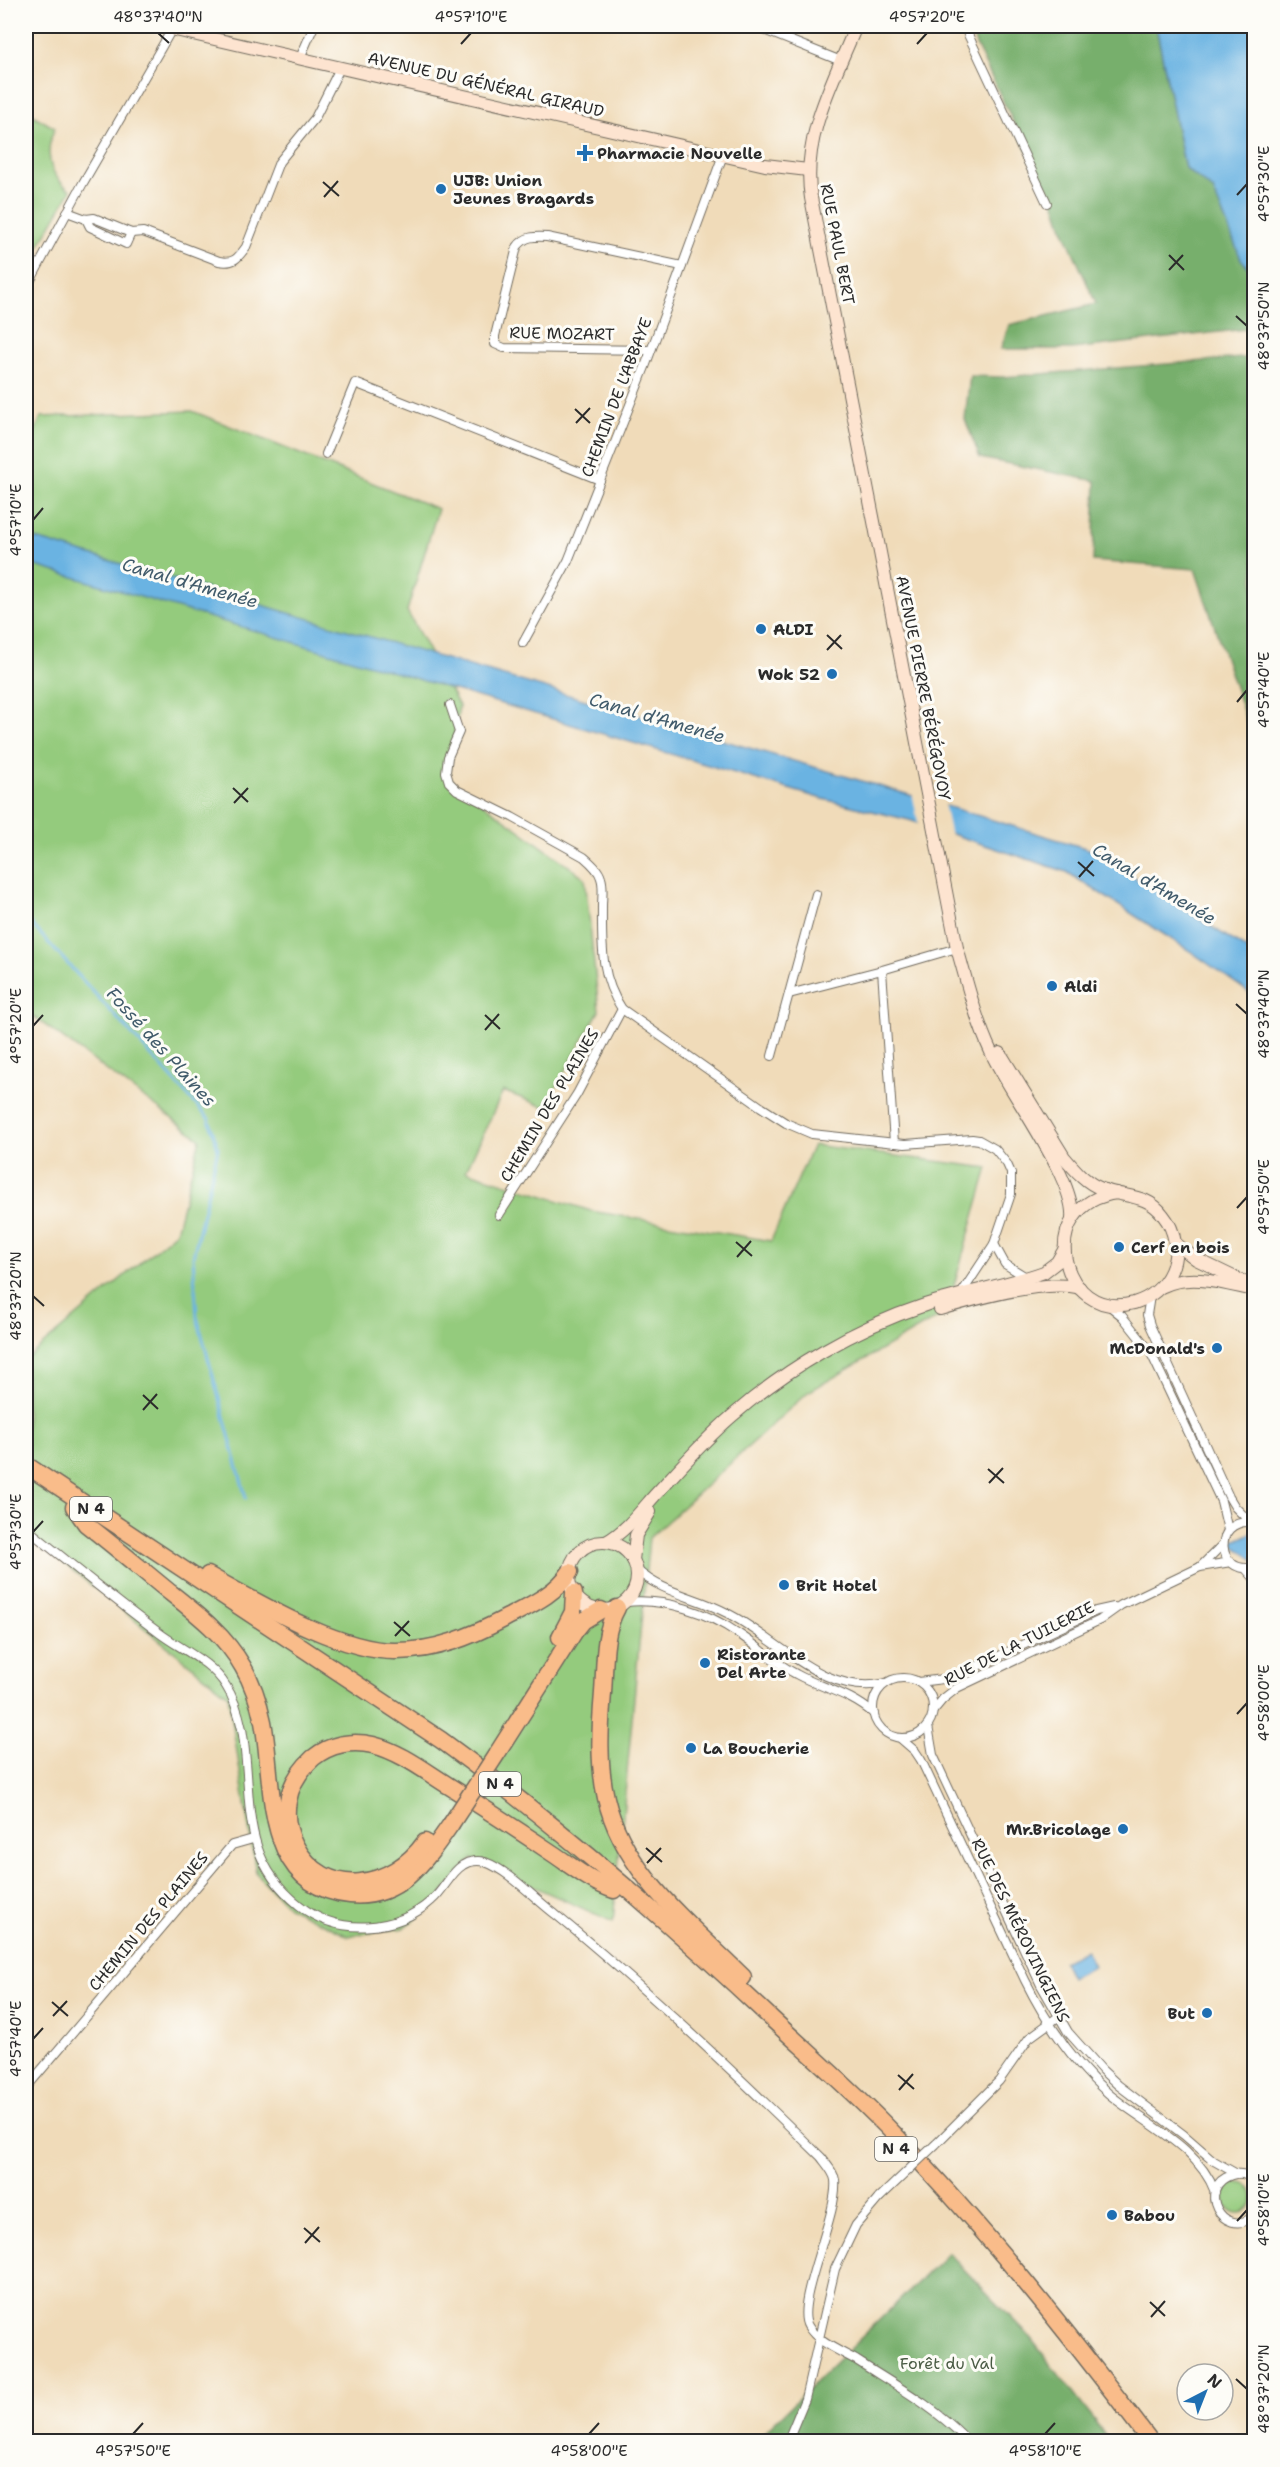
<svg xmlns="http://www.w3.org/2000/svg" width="1280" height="2467" font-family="'Shantell Sans',sans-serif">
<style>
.green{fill:#94cb7d;stroke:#607b54;stroke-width:1.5}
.forest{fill:#77af6c;stroke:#516d4c;stroke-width:1.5}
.water{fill:#6ab3e2;stroke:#4a6f86;stroke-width:1.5}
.pier{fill:#f0dbb9}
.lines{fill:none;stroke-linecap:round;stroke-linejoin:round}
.stream{stroke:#6ab3e2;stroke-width:3}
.street-casing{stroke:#70695d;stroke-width:10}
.secondary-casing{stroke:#70695d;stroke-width:14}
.highway-casing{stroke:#70695d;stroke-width:19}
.street{stroke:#fff;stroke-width:8}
.secondary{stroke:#fde4d0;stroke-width:12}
.highway{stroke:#f9bc8a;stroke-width:16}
.street-bridge-casing{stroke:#70695d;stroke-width:10;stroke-linecap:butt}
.highway-bridge-casing{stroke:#70695d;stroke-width:19;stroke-linecap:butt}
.street-bridge{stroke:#fff;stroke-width:8}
.highway-bridge{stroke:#f9bc8a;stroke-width:16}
.ticks{fill:none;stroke:#2b2b2b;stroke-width:2}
.poi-dot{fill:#1f6fb2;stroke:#fdfcf7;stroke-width:2}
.labels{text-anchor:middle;stroke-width:6;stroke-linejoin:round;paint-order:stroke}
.shield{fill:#fdfcf7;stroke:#6a6a68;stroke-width:1.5}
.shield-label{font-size:15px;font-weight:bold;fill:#2b2b2b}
.street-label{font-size:16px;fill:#2b2b2b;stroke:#fdfcf7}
.poi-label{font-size:16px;font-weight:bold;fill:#2b2b2b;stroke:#fdfcf7;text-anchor:start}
.park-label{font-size:16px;fill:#4a5b44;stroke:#fdfcf7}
.water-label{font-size:18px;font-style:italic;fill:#415b6b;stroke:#fdfcf7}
.neatline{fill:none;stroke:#2b2b2b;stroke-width:2}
.ticks-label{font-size:15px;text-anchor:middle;fill:#2b2b2b}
</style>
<rect width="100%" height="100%" fill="#fdfcf7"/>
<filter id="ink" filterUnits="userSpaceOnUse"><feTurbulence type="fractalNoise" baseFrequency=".0167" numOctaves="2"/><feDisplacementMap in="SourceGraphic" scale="12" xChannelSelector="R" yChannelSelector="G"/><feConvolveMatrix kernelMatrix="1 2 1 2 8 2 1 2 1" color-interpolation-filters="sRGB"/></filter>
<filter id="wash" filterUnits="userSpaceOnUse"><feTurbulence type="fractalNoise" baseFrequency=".008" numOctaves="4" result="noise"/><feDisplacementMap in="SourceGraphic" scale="24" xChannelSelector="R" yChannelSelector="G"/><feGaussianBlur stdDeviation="1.35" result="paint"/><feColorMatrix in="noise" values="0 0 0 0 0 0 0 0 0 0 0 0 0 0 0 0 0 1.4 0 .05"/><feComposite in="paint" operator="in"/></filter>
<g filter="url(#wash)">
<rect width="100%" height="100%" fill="#f0dbb9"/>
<g class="green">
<path d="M26,111L55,128C44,151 48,176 71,190L26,269Z"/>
<path d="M192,411L438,509L407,611L459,706L448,778L585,878L599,1011L545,1107L503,1091L466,1171L591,1211L771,1241L813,1145L988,1168L946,1313L808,1392L649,1538L613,1922L472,1859L431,1907L404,1928L348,1936L288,1907L256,1873L228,1695L26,1533V1359L176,1232L200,1139L26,1011V452L41,417Z"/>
<circle cx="1239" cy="2198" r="15"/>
</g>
<g class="forest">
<path d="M969,26H1156L1185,168L1213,190L1242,258L1254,275V328L1072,349H1001L1009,325L1096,304L1064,231L1052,195L1037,171L976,45Z"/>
<path d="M1254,357V743L1195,569L1093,561L1096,481L980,458L965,419L970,376L1003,377Z"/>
<path d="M948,2253L1029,2336L1110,2441L754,2442Z"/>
</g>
<g class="water">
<path d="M1156,26H1254V275L1241,259L1213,190L1185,168Z"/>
<path d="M26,536L903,793L1092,850L1254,954V996L1190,951L1067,872L909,820L819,798L26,563Z"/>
<path d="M1254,1532V1560L1230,1543Z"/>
<path d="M1086,1950L1094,1966L1071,1978L1063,1962Z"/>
</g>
<path class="pier" d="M912,792L944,803L951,837L919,827Z"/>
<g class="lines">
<path class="stream" d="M26,918L209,1119L218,1148L193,1257L197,1317L246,1498"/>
</g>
</g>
<g filter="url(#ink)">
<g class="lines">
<g class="street-casing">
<g id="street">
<path d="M754,26L841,61"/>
<path d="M964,26L1047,203"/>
<path d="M300,58L314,26"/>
<path d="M67,212L86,219L94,218L131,233L143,232L219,261C234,264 238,258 246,247L279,162L315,118L340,68"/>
<path d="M86,219L90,227L126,244L131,233"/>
<path d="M26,289L83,183L172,29"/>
<path d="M651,350L504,348L495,344V336L517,247C525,236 535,236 547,237L682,266"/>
<path d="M326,454L355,383L600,480"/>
<path d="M523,643L568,561L645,367L723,155"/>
<path d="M450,705L459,732L448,757L446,772L449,782L457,790L512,817L584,857C591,863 599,870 601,878C604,886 602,898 602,906C602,943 600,977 622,1009L761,1107L786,1123L812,1134L905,1144L972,1139L979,1140L995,1149L1007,1164L1011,1173V1194L994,1244L961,1294"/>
<path d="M882,970L957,948"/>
<path d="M789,994L882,970L894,1143"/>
<path d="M772,1056L816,894"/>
<path d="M499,1215L577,1094L622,1009"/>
<path d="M994,1244L1005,1264L1026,1277"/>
<path d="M1150,1296L1147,1315L1150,1325L1229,1497L1235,1507L1249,1521"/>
<path d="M1106,1303L1122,1316L1150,1351L1221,1501L1228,1530"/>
<path d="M1251,1522C1212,1519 1216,1576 1254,1567"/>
<path d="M26,1528C70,1563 113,1599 158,1632C180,1649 211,1661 226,1686C234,1698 239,1715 242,1729C254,1796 237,1856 299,1905C337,1936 396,1933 432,1900C444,1890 450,1873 463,1865C469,1861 478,1860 485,1862C508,1870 535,1899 555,1914C648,1990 735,2073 821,2157C826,2164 834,2172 835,2180C839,2214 794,2304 808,2326C817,2342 840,2351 856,2360C893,2384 932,2405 964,2437V2442"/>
<path d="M1200,1567L1223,1544"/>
<path d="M1245,1568L1254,1578"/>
<path d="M637,1570C662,1593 697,1597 727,1613C776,1637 825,1698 886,1683"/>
<path d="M626,1602C665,1598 707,1612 739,1634C759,1647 775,1663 796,1674C823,1689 849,1692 874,1714"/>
<circle cx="903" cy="1708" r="30"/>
<path d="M918,1682L952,1678L1096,1611L1114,1607"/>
<path d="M933,1711L943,1699L957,1688L1100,1620L1121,1605L1200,1567L1231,1562"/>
<path d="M928,1726L933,1755L1041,1985L1068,2032L1102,2070L1118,2085L1184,2135L1214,2161L1237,2174"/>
<path d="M900,1738L915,1751L921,1760L1025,1980C1046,2022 1072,2062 1109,2094C1145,2124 1198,2146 1215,2192"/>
<path d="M26,2088L232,1845L253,1839"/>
<path d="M936,2144L999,2081L1029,2038L1058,2017"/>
<path d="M1254,2180C1248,2175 1240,2172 1232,2175C1195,2186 1222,2241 1254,2216"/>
<path d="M787,2442L805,2399L835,2269L856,2225L879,2198"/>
</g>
</g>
<g class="secondary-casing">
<g id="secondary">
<path d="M158,26L765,165L808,170"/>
<path d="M856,26C834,80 801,137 811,198L957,948C967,983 976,1020 991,1052C1010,1094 1076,1179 1072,1219"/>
<path d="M1000,1053L1064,1157C1075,1170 1086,1183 1102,1189C1124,1198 1147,1193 1163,1215C1176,1231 1179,1253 1171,1271C1164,1287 1150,1298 1134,1303C1059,1323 1033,1204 1117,1193"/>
<path d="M1175,1243L1196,1259L1248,1284"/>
<path d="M1161,1287C1190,1272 1225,1284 1254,1290"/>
<path d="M940,1309C974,1299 1047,1278 1080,1288"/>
<path d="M606,1542C626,1531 640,1512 655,1495C680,1468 704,1440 732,1416C787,1368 855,1328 925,1305C964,1292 1005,1286 1044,1272L1057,1262L1064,1250"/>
<circle cx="603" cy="1576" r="34"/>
<path d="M633,1560L636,1535L650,1512"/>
</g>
</g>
<g class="highway-casing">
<g id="highway">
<path d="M26,1465L441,1740C558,1825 667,1920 772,2019C812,2056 855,2093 893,2133C986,2229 1070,2335 1151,2442"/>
<path d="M74,1507L86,1524C114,1546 140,1568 167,1590C196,1613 225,1635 243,1667C253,1684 259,1703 263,1722C275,1785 261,1886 350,1895C400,1900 426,1860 451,1824"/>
<path d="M208,1575C257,1602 340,1652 396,1651C435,1651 470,1637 504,1619C528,1606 555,1595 570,1572"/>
<path d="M617,1608C603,1632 605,1665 603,1693C600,1728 598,1763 606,1798C623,1873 691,1925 743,1977"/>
<path d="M560,1637L573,1612L574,1593"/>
<path d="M498,1752L575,1631L583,1621L601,1610"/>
<path d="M425,1842C393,1888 325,1902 295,1845C288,1831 285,1816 288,1801C291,1784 301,1769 313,1758C330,1744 352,1740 373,1745C401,1752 425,1771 449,1786C484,1808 518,1830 552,1853C573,1867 591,1882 614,1890"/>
</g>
</g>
<use href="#street" class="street"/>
<use href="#secondary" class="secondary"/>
<use href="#highway" class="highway"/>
<g class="street-bridge-casing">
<path id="street-bridge" d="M879,2198L936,2144"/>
</g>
<g class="highway-bridge-casing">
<path id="highway-bridge" d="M451,1824L498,1752"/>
</g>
<use href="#street-bridge" class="street-bridge"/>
<use href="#highway-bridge" class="highway-bridge"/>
</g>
</g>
<path class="ticks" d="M158,33L169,43M461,44L471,33M917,44L927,33M323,182L339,196M1237,195L1247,184M324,197L338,181M1169,255L1184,270M1169,270L1183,255M1236,316L1247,326M575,409L590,423M576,423L590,408M33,520L43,508M827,635L842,649M827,650L841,635M1237,702L1247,690M233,788L248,802M234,803L248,788M1078,862L1094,876M1079,877L1093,861M1236,1004L1247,1014M485,1015L500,1029M33,1026L43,1015M485,1030L499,1014M1237,1208L1247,1197M736,1242L752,1256M737,1257L751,1241M33,1296L44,1306M143,1395L158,1409M143,1410L157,1394M988,1469L1004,1483M989,1483L1003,1468M33,1532L43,1521M394,1622L410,1636M395,1636L409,1621M1237,1714L1247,1703M646,1848L662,1862M647,1863L661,1848M52,2002L68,2016M53,2016L67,2001M33,2039L43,2028M898,2075L914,2089M899,2090L913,2074M1237,2221L1247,2210M304,2228L320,2242M305,2243L319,2227M1150,2302L1165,2316M1151,2317L1165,2301M1236,2379L1247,2389M133,2434L143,2423M589,2434L599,2423M1045,2434L1055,2423"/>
<g class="poi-dot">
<path d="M582 144h6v6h6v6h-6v6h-6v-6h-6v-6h6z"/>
<circle cx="441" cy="189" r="6"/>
<circle cx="761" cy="629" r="6"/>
<circle cx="832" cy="674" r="6"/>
<circle cx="1052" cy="986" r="6"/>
<circle cx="1119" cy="1247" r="6"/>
<circle cx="1217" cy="1348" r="6"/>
<circle cx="784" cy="1585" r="6"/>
<circle cx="705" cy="1663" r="6"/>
<circle cx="691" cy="1748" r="6"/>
<circle cx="1123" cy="1829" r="6"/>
<circle cx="1207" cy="2013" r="6"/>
<circle cx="1112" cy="2215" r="6"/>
</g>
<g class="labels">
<g class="shield">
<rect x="70" y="1497" width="42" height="24" rx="4.5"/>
<rect x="479" y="1772" width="42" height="24" rx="4.5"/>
<rect x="875" y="2137" width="42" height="24" rx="4.5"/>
</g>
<g class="shield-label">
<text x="91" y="1514">N 4</text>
<text x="500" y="1789">N 4</text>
<text x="896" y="2154">N 4</text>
</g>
<g class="street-label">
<text transform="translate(486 84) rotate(13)" y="6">AVENUE DU GÉNÉRAL GIRAUD</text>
<text transform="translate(838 244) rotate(79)" y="6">RUE PAUL BERT</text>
<text transform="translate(562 333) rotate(1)" y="6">RUE MOZART</text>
<text transform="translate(616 397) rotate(-69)" y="6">CHEMIN DE L'ABBAYE</text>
<text transform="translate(924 688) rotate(79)" y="6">AVENUE PIERRE BÉRÉGOVOY</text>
<text transform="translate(549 1105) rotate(-59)" y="6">CHEMIN DES PLAINES</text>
<text transform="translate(1019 1643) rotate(-27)" y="6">RUE DE LA TUILERIE</text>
<text transform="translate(148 1921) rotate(-50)" y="6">CHEMIN DES PLAINES</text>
<text transform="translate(1021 1930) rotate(64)" y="6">RUE DES MÉROVINGIENS</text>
</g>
<g class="poi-label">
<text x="597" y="159">Pharmacie Nouvelle</text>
<text x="453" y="186">UJB: Union<tspan x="453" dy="18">Jeunes Bragards</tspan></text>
<text x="773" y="635">ALDI</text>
<text x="820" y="680" text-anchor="end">Wok 52</text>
<text x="1064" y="992">Aldi</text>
<text x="1131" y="1253">Cerf en bois</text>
<text x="1205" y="1354" text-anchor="end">McDonald's</text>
<text x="796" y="1591">Brit Hotel</text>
<text x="717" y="1660">Ristorante<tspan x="717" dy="18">Del Arte</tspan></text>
<text x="703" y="1754">La Boucherie</text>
<text x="1111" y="1835" text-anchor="end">Mr.Bricolage</text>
<text x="1195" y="2019" text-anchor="end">But</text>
<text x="1124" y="2221">Babou</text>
</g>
<g class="park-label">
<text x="947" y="2369">Forêt du Val</text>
</g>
<g class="water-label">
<text transform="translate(190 583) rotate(16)" y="6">Canal d'Amenée</text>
<text transform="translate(657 718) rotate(16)" y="6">Canal d'Amenée</text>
<text transform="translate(1154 884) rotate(31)" y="6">Canal d'Amenée</text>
<text transform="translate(161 1047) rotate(48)" y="6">Fossé des Plaines</text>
</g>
</g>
<rect width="1280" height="2467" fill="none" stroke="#fdfcf7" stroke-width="66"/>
<g transform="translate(1205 2392) rotate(42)"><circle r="28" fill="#fdfcf7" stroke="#a9a8a5" stroke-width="1.5"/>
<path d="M0-4.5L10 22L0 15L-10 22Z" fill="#1f6fb2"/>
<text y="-9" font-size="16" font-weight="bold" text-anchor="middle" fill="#2b2b2b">N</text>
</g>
<rect x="33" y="33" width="1214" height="2401" class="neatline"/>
<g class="ticks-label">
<text x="158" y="22">48°37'40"N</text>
<text x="471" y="22">4°57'10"E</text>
<text x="927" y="22">4°57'20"E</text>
<text transform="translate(1264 184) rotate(-90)" y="5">4°57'30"E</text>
<text transform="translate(1264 326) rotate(-90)" y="5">48°37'50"N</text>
<text transform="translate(16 520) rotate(-90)" y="5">4°57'10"E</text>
<text transform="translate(1264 690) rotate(-90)" y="5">4°57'40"E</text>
<text transform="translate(1264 1014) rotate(-90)" y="5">48°37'40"N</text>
<text transform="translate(16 1026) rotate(-90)" y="5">4°57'20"E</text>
<text transform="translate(1264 1197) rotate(-90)" y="5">4°57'50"E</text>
<text transform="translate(16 1296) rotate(-90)" y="5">48°37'20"N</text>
<text transform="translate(16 1532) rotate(-90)" y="5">4°57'30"E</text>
<text transform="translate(1264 1703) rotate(-90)" y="5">4°58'00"E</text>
<text transform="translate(16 2039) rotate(-90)" y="5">4°57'40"E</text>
<text transform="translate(1264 2210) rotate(-90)" y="5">4°58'10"E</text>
<text transform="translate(1264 2389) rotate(-90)" y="5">48°37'20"N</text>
<text x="133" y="2456">4°57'50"E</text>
<text x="589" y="2456">4°58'00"E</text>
<text x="1045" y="2456">4°58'10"E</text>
</g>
</svg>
